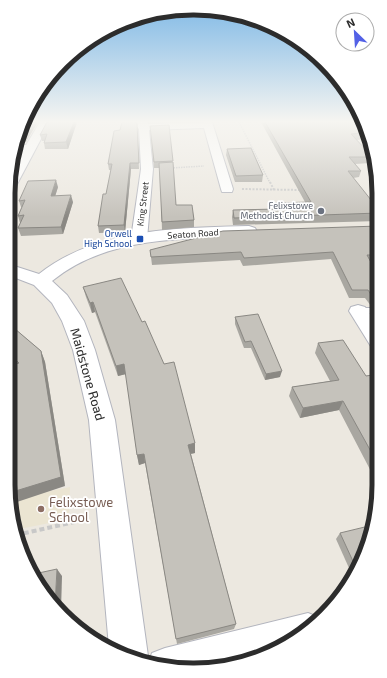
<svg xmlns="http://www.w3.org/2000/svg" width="387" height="678" font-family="'Exo 2',sans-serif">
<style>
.education{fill:#ebe5d2}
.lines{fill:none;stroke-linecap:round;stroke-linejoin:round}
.service-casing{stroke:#b3b5be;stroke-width:2}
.minor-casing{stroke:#b3b5be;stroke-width:2}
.tertiary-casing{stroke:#b3b5be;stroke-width:2}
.path-far2{stroke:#c8c8c8;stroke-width:1.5;stroke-dasharray:1.5 1;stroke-linecap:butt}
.path-far1{stroke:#c8c8c8;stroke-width:2;stroke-dasharray:2 1.5;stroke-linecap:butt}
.path{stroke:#c8c8c8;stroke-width:4;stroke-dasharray:5 3;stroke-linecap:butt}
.service{fill:#fff;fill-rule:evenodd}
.minor{fill:#fff;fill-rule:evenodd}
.tertiary{fill:#fff;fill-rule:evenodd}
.wall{fill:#a9a7a1}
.shaded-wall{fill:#8a8883}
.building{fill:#c5c2bb;stroke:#8a8883}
.worship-dot{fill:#6b7280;stroke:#fff;stroke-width:1.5}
.transit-dot{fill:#1a4fb4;stroke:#fff;stroke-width:1.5}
.education-dot{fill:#8d6e63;stroke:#fff;stroke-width:1.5}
.labels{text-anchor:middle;stroke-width:3.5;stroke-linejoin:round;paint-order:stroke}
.far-street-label{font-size:9px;fill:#2c2c2c;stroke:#fff}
.far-worship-label{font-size:9px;fill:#5b616d;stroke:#fff;text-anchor:end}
.far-transit-label{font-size:9px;fill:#164399;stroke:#fff;text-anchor:end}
.near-street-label{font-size:13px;fill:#2c2c2c;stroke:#fff}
.near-education-label{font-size:13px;fill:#785e54;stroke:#fff;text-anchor:start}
.rim{fill:none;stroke:#2c2c2c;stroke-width:5}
</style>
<rect width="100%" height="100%" fill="#ece8e0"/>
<path class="education" d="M70,487L69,519L15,530L10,499Z"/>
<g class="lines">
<g class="service-casing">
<g id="service">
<path d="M16,145H30L33,147L30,149H15Z"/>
<path d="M358,308H379V314L355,313L353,311L355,309Z"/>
</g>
</g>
<g class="minor-casing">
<g id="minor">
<path d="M138,122H148V124L212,122L233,189L232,192H222L221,189L204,128L149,130L153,169L147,239L144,242L139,244L134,242L131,239L141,169L139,129L137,127Z"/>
<path d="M358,305L365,307L379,327V350L372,348L349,311L351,307Z"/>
<path d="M308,613L320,618L307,632L253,660L205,670L148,664L152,653L165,648Z"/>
</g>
</g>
<g class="tertiary-casing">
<g id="tertiary">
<path d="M40,122H50L15,188L13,191L8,192L10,172Z"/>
<path d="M249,226L255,228L257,231L255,234C237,239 217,237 200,238C147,240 94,247 52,281L67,295L84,321L95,350L115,420L148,656L145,664L109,647L89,420L73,350L62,321L52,303L34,285L8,275V264L39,274C97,228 178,228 249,226Z"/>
</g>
</g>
<g class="path-far2">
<path d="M239,122L270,183"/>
<path d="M171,168L204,166"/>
</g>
<g class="path-far1">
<path d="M270,182L274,190"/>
<path d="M242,189L301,190"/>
</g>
<path class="path" d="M16,535L88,519"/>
<use href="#service" class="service"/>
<use href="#minor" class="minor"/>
<use href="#tertiary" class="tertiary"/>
</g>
<g class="wall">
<path d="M24,122L26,142H16L18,134Z"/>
<path d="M77,122L68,149H45L44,143V141H42L40,135Z"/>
<path d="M122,122H137L139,169H131L125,232L99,233L98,226L106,194L111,170H109L108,164L120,130Z"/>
<path d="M261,122H361L366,139L356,140L371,155L372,158L370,163L355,164L361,171L359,177L353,178L375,205H379V221L233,225L232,217L233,210L274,209L275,203L305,202Z"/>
<path d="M169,125L176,205L194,220V227L162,230L160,168H154L150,126Z"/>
<path d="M227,149L263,175L262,182H235L226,155Z"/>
<path d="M58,187L55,196L73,202L63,234L21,236L18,228L21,223H20L18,216L22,207H21L19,201Z"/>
<path d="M379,226V260H376L375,263H371L379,277V307L371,306L365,298H349L331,259L243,266L240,260L152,265L151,257L150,250Z"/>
<path d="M83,287L195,443V453L191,454L236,624L234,629L177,644L145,463L139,465L137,455L126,374L118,376L95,312L92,313L86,297Z"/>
<path d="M235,317L280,377L265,380L251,348H244L235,324Z"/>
<path d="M8,323L41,351L45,362L65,486L14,365L8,359Z"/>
<path d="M318,343L366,376L379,374V481H376L339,410L300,418L289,396L292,387L330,381L315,353Z"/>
<path d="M340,533L369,544L353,577L336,539Z"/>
</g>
<g class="shaded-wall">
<path d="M33,122H38L26,142L25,135Z"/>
<path d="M74,122H77L68,149L66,142Z"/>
<path d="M130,163L131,169L125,232L124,225Z"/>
<path d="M56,180L58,187L53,203L51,196Z"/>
<path d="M71,195L73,202L63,234L61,227Z"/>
<path d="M93,302L95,312L92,313L90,303Z"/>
<path d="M41,351L45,362L65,486L11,504L9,493Z"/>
<path d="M124,364L126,374L118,376L116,366Z"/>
<path d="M282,371L280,377L265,380L266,374Z"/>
<path d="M343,401L339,410L300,418L303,408Z"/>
<path d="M195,443V453L189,454L188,445Z"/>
<path d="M144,454L145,463L139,465L137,455Z"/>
<path d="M57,569L62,576L61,611L55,606Z"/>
</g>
<g class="building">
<path d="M24,122H33L25,135H18Z"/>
<path d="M47,122H74L66,142L44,143L47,134L40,135Z"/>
<path d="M122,122H136L137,124L139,163H130L124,225L98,226L103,194H106L112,164H108L114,131L120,130Z"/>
<path d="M265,122H361L364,133L351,134L371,155V157H349L361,171H348L375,205H379V213L234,218L233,210L278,209L275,203L311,202Z"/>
<path d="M169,125L173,161L154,162L150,126Z"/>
<path d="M251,148L263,175L236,176L227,149Z"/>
<path d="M173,162L176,205H192L194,220L162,222L159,163Z"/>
<path d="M56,180L51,196L71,195L61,227L18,228L24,215L18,216L25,200L19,201L28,181Z"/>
<path d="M379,226V253H377L378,255H367L379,277V299H374L368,290H352L333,252L244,258L241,252L151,257L150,250L223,231Z"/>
<path d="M121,278L142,322L145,321L164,364L174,362L195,443L188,445L236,624L176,639L144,454L137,455L124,364L116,366L93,302L90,303L83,287Z"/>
<path d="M258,314L282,371L266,374L251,341L245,342L235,317Z"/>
<path d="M8,323L41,351L61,477L9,493L8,484V366L19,363L8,353Z"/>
<path d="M343,340L366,376L379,374V466L343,401L303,408L292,387L339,380L318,343Z"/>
<path d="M373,525L369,544L357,570L340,533Z"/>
<path d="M57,569L55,606L46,597L34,574Z"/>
</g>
<linearGradient id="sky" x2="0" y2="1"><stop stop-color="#7eb8e6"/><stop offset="0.56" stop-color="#f6f5f1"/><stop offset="1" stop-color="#f6f5f1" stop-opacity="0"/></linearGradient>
<rect width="387" height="217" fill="url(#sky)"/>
<circle class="worship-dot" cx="321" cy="211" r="4"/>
<rect class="transit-dot" x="136" y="235" width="8" height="8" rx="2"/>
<circle class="education-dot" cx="41" cy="509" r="4"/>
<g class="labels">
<g class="far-street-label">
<text transform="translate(143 204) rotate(-83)" y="3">King Street</text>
<text transform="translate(193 234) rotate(-4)" y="3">Seaton Road</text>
</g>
<g class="far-worship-label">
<text x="313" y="209">Felixstowe<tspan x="313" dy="10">Methodist Church</tspan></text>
</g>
<g class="far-transit-label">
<text x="132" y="237">Orwell<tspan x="132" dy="10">High School</tspan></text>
</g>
<g class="near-street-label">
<text transform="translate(88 374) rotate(74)" y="5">Maidstone Road</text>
</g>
<g class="near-education-label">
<text x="49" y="507">Felixstowe<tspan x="49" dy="15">School</tspan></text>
</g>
</g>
<path d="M0 0H387V678H0ZM193 15H194A178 178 0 0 1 372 193V485A178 178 0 0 1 194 663H193A178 178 0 0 1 15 485V193A178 178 0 0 1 193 15Z" fill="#fff" fill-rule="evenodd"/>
<path class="rim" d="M193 15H194A178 178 0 0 1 372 193V485A178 178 0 0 1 194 663H193A178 178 0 0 1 15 485V193A178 178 0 0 1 193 15Z"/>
<g transform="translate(355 32) rotate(335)"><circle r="19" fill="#ffffff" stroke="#ababab"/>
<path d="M0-3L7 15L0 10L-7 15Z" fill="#5361e6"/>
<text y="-6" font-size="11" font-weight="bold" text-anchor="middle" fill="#2c2c2c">N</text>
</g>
</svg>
